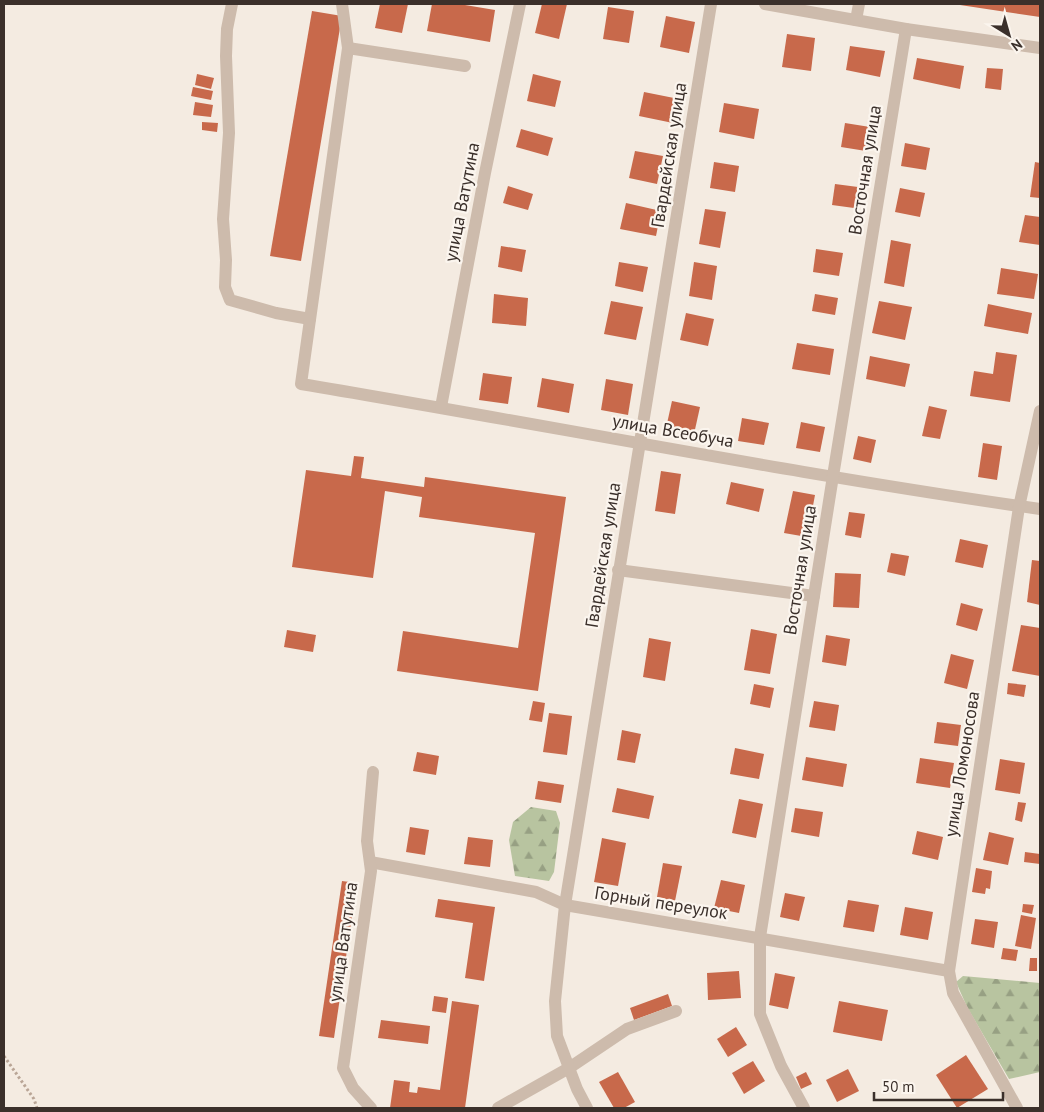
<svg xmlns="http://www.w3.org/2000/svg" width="1044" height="1112" font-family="'PT Sans',sans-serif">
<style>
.forest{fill:url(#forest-firs)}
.building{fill:#c8694b}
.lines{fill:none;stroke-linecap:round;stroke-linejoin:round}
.path{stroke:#b9a596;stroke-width:3;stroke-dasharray:2.5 2.5;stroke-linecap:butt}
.minor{stroke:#cdbbac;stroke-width:12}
.labels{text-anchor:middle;stroke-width:4.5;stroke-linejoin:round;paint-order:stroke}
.street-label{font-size:18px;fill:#3b302b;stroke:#fbf5ee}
</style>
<defs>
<pattern id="forest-firs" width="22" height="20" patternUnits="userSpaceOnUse" patternTransform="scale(1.25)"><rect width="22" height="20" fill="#b8c4a0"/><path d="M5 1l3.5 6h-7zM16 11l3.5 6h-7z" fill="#97a083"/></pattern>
</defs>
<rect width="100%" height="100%" fill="#f4ebe1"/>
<g class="forest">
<path d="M531,807L556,811L560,823L554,872L549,881L515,876L509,840L513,822Z"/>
<path d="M963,976L1040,983V1072L1009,1079L967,1007L956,982Z"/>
</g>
<g class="building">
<path d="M380,4H408L402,33L375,28Z"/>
<path d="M432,4H459L495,10L490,42L427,31Z"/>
<path d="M542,4H567L559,39L535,33Z"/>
<path d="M961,4H1040V17L960,5Z"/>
<path d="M608,7L634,11L629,43L603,39Z"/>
<path d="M312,11L342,16L301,261L270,256Z"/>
<path d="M666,16L695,22L689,53L660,47Z"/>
<path d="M787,34L815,38L811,71L782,67Z"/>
<path d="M850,46L885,51L880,77L846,70Z"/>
<path d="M917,58L964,66L960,89L913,79Z"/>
<path d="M987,68L1003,69L1001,90L985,88Z"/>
<path d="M197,74L214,78L211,89L195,85Z"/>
<path d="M533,74L561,81L555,107L527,101Z"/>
<path d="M193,87L213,91L211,100L191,96Z"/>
<path d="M644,92L679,99L673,123L639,116Z"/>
<path d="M195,102L213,105L211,117L193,115Z"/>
<path d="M724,103L759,109L754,139L719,132Z"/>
<path d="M202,122L218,123L217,132L202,130Z"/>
<path d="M845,123L870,127L866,151L841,147Z"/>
<path d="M521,129L553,138L548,156L516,147Z"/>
<path d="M905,143L930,148L926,170L901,166Z"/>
<path d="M635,151L663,156L657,184L629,178Z"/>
<path d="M714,162L739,166L735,192L710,188Z"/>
<path d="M1035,162L1040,163V198L1030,197Z"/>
<path d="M835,184L858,187L854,208L832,205Z"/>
<path d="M508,186L533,194L528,210L503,203Z"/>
<path d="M900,188L925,193L920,217L895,212Z"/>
<path d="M626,203L661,211L656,236L620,229Z"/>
<path d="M705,209L726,212L720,248L699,244Z"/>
<path d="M1025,215L1040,217V245L1019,242Z"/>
<path d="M891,240L911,244L904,287L884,283Z"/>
<path d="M501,246L526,250L522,272L498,267Z"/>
<path d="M816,249L843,253L839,276L813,272Z"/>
<path d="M619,262L648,267L643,292L615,286Z"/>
<path d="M694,262L717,266L712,300L689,296Z"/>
<path d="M1001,268L1038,274L1034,299L997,294Z"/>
<path d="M494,294L528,298L526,326L492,323Z"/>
<path d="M815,294L838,298L835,315L812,311Z"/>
<path d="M611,301L643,307L636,340L604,334Z"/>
<path d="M879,301L912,307L905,340L872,333Z"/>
<path d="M988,304L1032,313L1028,334L984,326Z"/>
<path d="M686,313L714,319L708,346L680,340Z"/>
<path d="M797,343L834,349L830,375L792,369Z"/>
<path d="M996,352L1017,355L1010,402L970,396L974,371L993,374Z"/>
<path d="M870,356L910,364L905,387L866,379Z"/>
<path d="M483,373L512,377L508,404L479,400Z"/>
<path d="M542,378L574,384L569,413L537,407Z"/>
<path d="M606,379L633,384L628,415L601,410Z"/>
<path d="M672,401L700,407L694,434L666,428Z"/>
<path d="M929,406L947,410L940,439L922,436Z"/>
<path d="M742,418L769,423L764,445L738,441Z"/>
<path d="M801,422L825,427L820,452L796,448Z"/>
<path d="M858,436L876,440L871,463L853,459Z"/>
<path d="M983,443L1002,446L997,480L978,477Z"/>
<path d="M354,456L364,457L361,478L424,487L425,477L566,497L538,691L397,671L403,631L518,648L535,533L419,517L422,497L385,491L373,578L292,567L306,470L351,476Z"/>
<path d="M661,471L681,474L675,514L655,511Z"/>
<path d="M731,482L764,489L759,512L726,504Z"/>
<path d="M793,491L815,495L807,537L784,533Z"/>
<path d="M849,512L865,514L861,538L845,535Z"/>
<path d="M960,539L988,545L983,568L955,562Z"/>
<path d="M891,553L909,556L905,576L887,572Z"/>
<path d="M1032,560L1040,561V605L1027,602Z"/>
<path d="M835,573L861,574L859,608L833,607Z"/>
<path d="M961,603L983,609L977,631L956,625Z"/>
<path d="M1021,625L1040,628V676L1012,671Z"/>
<path d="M751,629L777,634L770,674L744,670Z"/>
<path d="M287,630L316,635L313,652L284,647Z"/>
<path d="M826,635L850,639L846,666L822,662Z"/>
<path d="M649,638L671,642L665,681L643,677Z"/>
<path d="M951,654L974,660L967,689L944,683Z"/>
<path d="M1008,683L1026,685L1024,697L1007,694Z"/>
<path d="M754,684L774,688L770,708L750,704Z"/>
<path d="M533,701L545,703L542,722L529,720Z"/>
<path d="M814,701L839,705L835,731L809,727Z"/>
<path d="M549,713L572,716L567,755L543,752Z"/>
<path d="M937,722L961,725L958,746L934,743Z"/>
<path d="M622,730L641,734L635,763L617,760Z"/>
<path d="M735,748L764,754L759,779L730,774Z"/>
<path d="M417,752L439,756L436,775L413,771Z"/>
<path d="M806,757L847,764L843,787L802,780Z"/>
<path d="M920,758L954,763L950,788L916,783Z"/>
<path d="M1000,759L1025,763L1020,794L995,790Z"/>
<path d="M538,781L564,785L561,803L535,799Z"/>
<path d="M617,788L654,796L649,819L612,812Z"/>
<path d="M739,799L763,804L756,838L732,833Z"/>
<path d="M1018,802L1026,803L1022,822L1015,820Z"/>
<path d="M795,808L823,812L819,837L791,832Z"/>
<path d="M410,827L429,830L425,855L406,852Z"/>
<path d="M917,831L943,837L938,860L912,854Z"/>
<path d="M989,832L1014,838L1008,865L983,860Z"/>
<path d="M468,837L493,840L490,867L464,864Z"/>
<path d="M602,838L626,843L618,886L594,882Z"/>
<path d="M1025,852L1040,854V864L1024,862Z"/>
<path d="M663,863L682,866L675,901L657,897Z"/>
<path d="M976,868L992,871L990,889L986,888L985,894L972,892Z"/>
<path d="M721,880L745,885L739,913L714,908Z"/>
<path d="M342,881L357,883L334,1038L319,1036Z"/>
<path d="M785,893L805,897L799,921L780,917Z"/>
<path d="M438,899L495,907L484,981L465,978L473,923L435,917Z"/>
<path d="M848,900L879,905L874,932L843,927Z"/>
<path d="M1023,904L1034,905L1032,914L1022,912Z"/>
<path d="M905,907L933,912L928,940L900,935Z"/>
<path d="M1021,915L1036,918L1031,949L1015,946Z"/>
<path d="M975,919L998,922L994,948L971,944Z"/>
<path d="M1003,948L1018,950L1016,961L1001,959Z"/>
<path d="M1030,958H1037V971H1029Z"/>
<path d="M739,971L741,998L708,1000L707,973Z"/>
<path d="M775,973L795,977L788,1009L769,1005Z"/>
<path d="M668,994L672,1006L634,1020L630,1008Z"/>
<path d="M434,996L448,998L446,1013L432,1011Z"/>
<path d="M452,1001L479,1005L465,1108H390L394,1080L410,1082L409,1092L417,1093L418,1087L440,1090Z"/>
<path d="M839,1001L888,1010L882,1041L833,1032Z"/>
<path d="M381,1020L430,1026L428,1044L378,1038Z"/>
<path d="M736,1027L747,1045L728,1057L717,1039Z"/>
<path d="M966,1055L988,1089L957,1108L936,1075Z"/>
<path d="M753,1061L765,1081L744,1094L732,1073Z"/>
<path d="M848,1069L859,1091L837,1102L826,1080Z"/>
<path d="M618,1072L635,1102L624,1108H614L599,1082Z"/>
<path d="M806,1072L812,1084L801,1089L796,1077Z"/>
</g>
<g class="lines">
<path class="path" d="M4,1056L34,1099L37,1108"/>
<g class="minor">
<path d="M232,4L227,29L226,56L229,133L223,219L226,260L225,287L230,300L276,313L310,319"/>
<path d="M342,4L348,48"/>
<path d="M765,4L906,29L1040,48"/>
<path d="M856,20L859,4"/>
<path d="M465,66L348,48L301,384C547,425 793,474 1040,509"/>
<path d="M441,407L485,173L520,4"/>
<path d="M618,570L814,596"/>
<path d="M370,862L536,892L565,905L949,971"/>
<path d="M371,1108L353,1088L343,1068L371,871L367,841L373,772"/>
<path d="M498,1108L569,1068L627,1029L676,1011"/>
<path d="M587,1108L577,1089L557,1036L555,1001L565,905L711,4"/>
<path d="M804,1108L781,1066L760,1014V937L833,476L906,29"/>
<path d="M1017,1108L953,993L949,971L1019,507L1040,411"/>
</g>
</g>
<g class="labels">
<g class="street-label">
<text transform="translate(669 155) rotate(-81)" y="6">Гвардейская улица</text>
<text transform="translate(865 170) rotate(-81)" y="6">Восточная улица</text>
<text transform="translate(462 202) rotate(-79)" y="6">улица Ватутина</text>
<text transform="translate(673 431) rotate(10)" y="6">улица Всеобуча</text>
<text transform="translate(603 555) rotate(-81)" y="6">Гвардейская улица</text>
<text transform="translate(800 570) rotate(-81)" y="6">Восточная улица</text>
<text transform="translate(962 764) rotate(-81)" y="6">улица Ломоносова</text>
<text transform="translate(661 903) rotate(9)" y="6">Горный переулок</text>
<text transform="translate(343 942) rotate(-82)" y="6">улица Ватутина</text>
</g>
</g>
<rect width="1044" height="1112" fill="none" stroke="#3b302b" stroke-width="10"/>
<g transform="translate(1009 35) rotate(143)" stroke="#fbf5ee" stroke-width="4" paint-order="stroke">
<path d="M0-4L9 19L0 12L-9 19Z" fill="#3b302b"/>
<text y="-8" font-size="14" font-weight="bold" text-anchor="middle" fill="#3b302b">N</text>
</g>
<path d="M874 1092v8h129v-8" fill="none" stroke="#3b302b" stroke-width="2.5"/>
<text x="882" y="1092" font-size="15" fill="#3b302b" stroke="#fbf5ee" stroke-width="4" paint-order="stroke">50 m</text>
</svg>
